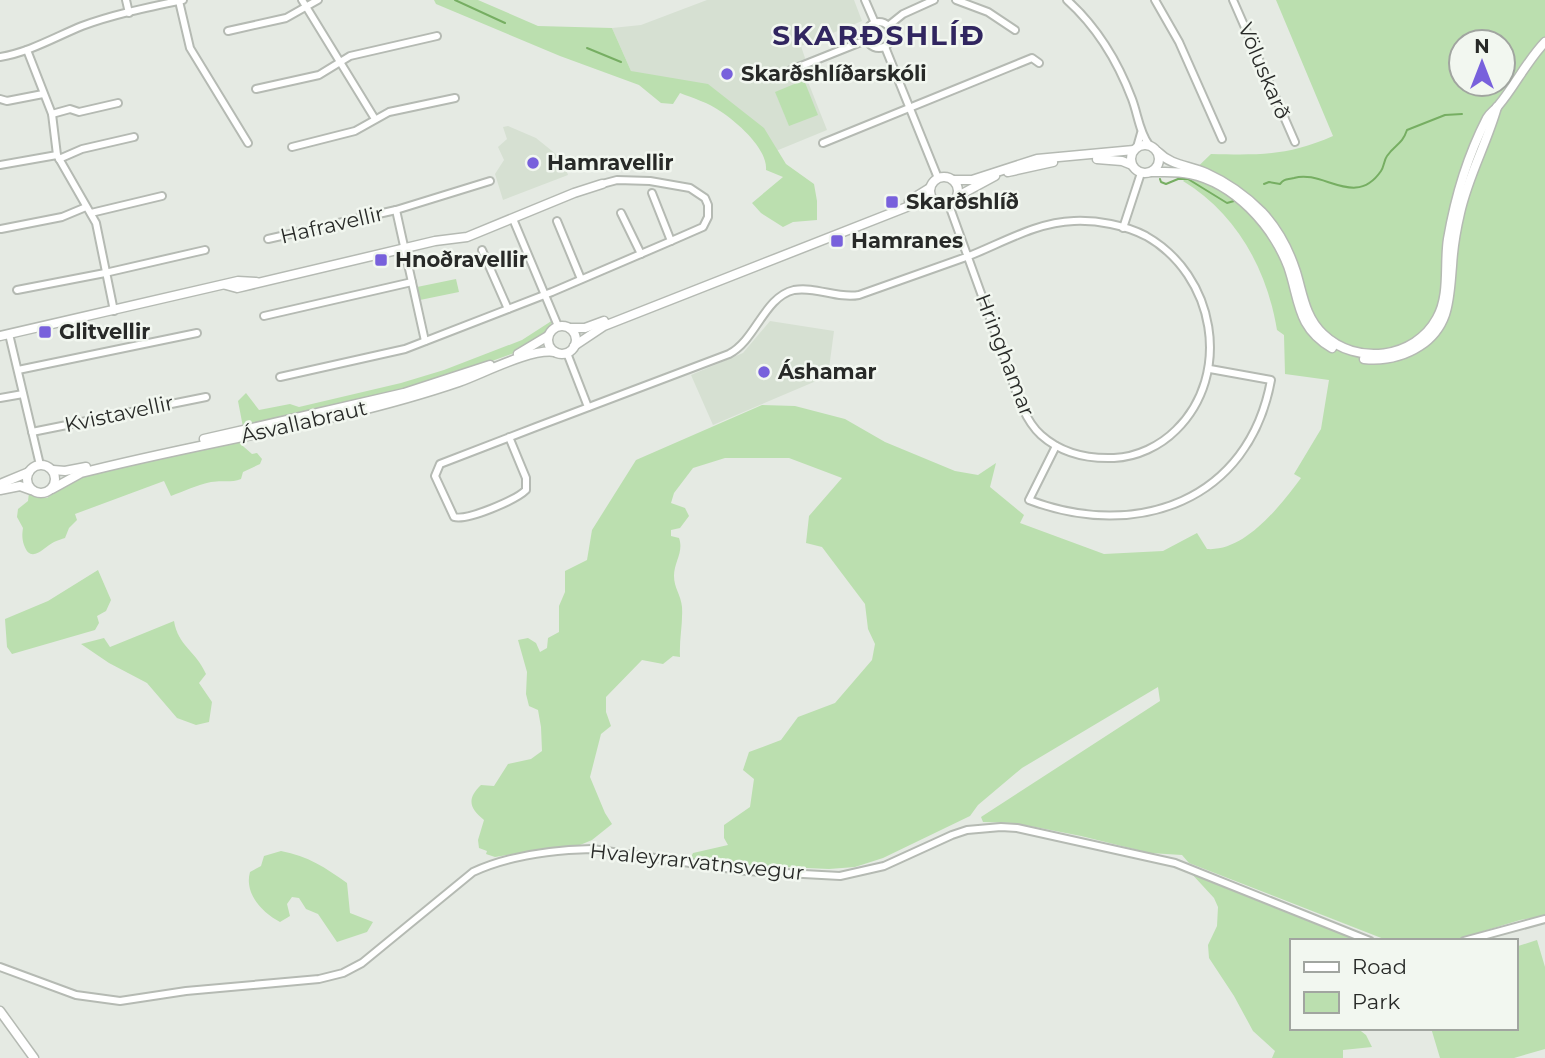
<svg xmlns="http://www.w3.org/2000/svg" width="1545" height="1058" font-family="Montserrat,sans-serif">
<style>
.built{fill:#d6e0d2}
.green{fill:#bbdfaf;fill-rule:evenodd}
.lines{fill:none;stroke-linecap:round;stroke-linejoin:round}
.stream{stroke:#76ae62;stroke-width:2}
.street-casing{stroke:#b5bab3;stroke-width:10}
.secondary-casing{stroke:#b5bab3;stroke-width:11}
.street{stroke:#fff;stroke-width:6}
.secondary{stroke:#fff;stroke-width:8}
.poi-dot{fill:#7861dc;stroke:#f2f7f0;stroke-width:2.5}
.labels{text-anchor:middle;stroke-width:5;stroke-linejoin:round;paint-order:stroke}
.street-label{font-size:21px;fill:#282a28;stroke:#f2f7f0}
.poi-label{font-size:21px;font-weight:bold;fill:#282a28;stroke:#f2f7f0;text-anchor:start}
.district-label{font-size:28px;font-weight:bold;letter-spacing:2px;fill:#312660;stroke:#f2f7f0}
</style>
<rect width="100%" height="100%" fill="#e5eae3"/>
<g class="built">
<path d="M707,0H854L862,21L801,46L806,61L801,64L827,130L771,153L735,115L631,71L612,28L641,25Z"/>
<path d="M508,126L536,138L562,159L568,175L503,200L495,174L504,160L498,147L507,139L503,127Z"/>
<path d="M770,321L834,331L828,376L713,425L691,375L743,353Z"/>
</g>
<g class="green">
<path d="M434,0H478L538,26L612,28L631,71L708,84L764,128L786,164L814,184L817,201V220L793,222L783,227L761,213L752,203L783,177L766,170C768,149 737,122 720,111C709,103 693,98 680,93L673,104L661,103L639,85L560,56L436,4Z"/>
<path d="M1276,0H1545V916L1520,920L1451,941H1389L1189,863L1182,855L1150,853L1081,836L1015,823L983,822L981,817L1160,701L1158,687L1022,768L978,805L970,816L883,858L855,867L829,869L740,865L690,859L693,853L728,845L724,838V825L750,807L754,779L743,770L749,752L781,740L798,717L835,703L872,660L875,644L868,629L865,604L822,547L806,543L809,516L842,478L789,458H725L693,468L674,493L671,503L685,508L689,516L680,528L671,530V536L679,538C684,552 674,562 674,576C674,588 681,595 682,607C683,624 679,640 680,657L673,656L663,664L642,660L606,697V712L611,726L601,734L590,777L605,813L612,824L592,840L580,845L547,848L495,857L486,854L487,851L479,848L478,840L484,820C470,809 466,799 481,785L494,786L508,764L531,759L542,751L541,727L538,710L529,706L526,694L527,672L518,640L528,638L536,643L540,652L547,648L548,638L559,632V606L565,592V571L587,560L592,530L636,460L762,405L795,406L845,419L885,442L955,471L978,475L996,463L990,487L1024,515L1020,523L1104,554L1163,551L1197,533L1207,549C1245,552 1280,506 1301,478L1294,474L1321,429L1329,380L1285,374L1284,335L1277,330C1267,269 1236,213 1183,181L1211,154C1259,155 1288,156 1333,136ZM1461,42H1503V84H1461Z"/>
<path d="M804,80L818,115L789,126L775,92Z"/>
<path d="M456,279L459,292L420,300L417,287Z"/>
<path d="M553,320L544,336L525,349L434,382L243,427L238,401L246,393L259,410L290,404L299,407L401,383L444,370L522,340Z"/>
<path d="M236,440L252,454L257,453L262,459L260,464L243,472L241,479C231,483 222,480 211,482C197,485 184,491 171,496L164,481L75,514L77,520L69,528L65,538C62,539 58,540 54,542C44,547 31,565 24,545C22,539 22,535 23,528L17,517L18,509L28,501L29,493L39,498H47L80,476Z"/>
<path d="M98,570L111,600L106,611L97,616L99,623L95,630L12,654L7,647L5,619L48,601Z"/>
<path d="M174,621C178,646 196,651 206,674L199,683L212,702L209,722L196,725L177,718L147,683L109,663L81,644L104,638L110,647Z"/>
<path d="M281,851C308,856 326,868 347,883L350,913L373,922L367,932L337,942L318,914L306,909L299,898L292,897L287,904L290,916L280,922C262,912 244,894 250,872L261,866L264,856Z"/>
<path d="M1190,872L1358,939V941H1291V1028H1357L1366,1035L1372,1047L1343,1050V1058H1272L1275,1051L1253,1031L1234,996L1209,958L1208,945L1217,926L1218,907L1214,898Z"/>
<path d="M1537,940L1545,967V1049L1514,1058H1440L1431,1028H1515V947Z"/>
</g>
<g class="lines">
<g class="stream">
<path d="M455,0L505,23"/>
<path d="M587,48L621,62"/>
<path d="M1160,179L1161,182L1166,184L1178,179H1188L1227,203L1234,201"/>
<path d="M1264,184L1269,182L1280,184C1285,178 1287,180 1294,178C1323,169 1355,209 1381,171C1384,167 1384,160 1387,156C1395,144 1402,145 1407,130L1445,115L1462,114"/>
</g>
<g class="street-casing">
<g id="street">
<path d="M126,0L129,13"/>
<path d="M302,0L375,119"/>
<path d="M865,0L875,23"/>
<path d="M956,0L988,12L1015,30"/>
<path d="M1067,0C1097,27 1118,62 1132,99C1138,115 1139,131 1149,145"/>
<path d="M1155,0L1179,42L1222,139"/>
<path d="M1233,0L1295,142"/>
<path d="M179,1L190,48L248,143"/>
<circle cx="879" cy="35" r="13"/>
<path d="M888,26L903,14L934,0"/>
<path d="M228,31L286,18L318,0"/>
<path d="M885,47L938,178"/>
<path d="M27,50L52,114L57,155L96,223L114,311"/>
<path d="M0,57C30,52 55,37 82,26C114,14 150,7 183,0"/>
<path d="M791,70L866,40"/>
<path d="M256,89L319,75L350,56L437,36"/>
<path d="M0,99L7,101L43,94"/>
<path d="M52,114L70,109L79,112L118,103"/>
<path d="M823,143L1032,58L1039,63"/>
<path d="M292,147L355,131L389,112L455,98"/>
<path d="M1137,147L1141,133"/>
<path d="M59,159L82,149L134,137"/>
<path d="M0,165L57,155"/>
<path d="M652,193L671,241"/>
<path d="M396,210L425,341"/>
<path d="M91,213L162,196"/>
<path d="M621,213L641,254"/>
<path d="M513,219L558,326"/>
<path d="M557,221L581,279"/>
<path d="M1123,228L1141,173"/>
<path d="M1,229L62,217L86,207"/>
<path d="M268,239L396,210L490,181"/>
<path d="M482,250L508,309"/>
<path d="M17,290L105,273L205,250"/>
<path d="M264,316L412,282"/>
<path d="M9,334L40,465"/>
<path d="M567,353L588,407"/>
<path d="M18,370L197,333"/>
<path d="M280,377L405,349L552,292L671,241L703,227L708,217V205L705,198L690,188L650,181L617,180L602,184"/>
<path d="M0,398L23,394"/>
<path d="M32,432L206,397"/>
<path d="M509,437L526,478V490C516,500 467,521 454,517L435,476L440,464L536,427L729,354C756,340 764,297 794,290C816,286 837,299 859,295C896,282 933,269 969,256C1002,243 1037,222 1074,221C1097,220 1125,225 1146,236C1215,275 1233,374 1176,430C1160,446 1137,457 1114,458C1088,459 1061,453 1041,435C1020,416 1013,379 1003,354C985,304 967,254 949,205"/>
<path d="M1056,446L1029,500C1137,541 1249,501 1271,380L1210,369"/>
<path d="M1464,941L1545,919"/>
<path d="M0,967L76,995L120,1001L186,991L319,979L343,973L362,963L473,872C510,855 551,850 592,849L746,871L840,876L884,866L952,835L967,830L1001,827L1017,828L1175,863L1370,941"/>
</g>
</g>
<g class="secondary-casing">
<g id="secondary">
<circle cx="1145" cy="159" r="14"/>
<path d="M1158,152C1172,166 1188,165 1206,173C1226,182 1246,196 1262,212C1278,229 1289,250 1296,272C1303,295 1305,317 1323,334C1356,366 1415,359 1437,318C1450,295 1444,264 1448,239C1455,198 1468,155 1487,118C1490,113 1494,111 1498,106C1515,86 1526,62 1545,42"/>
<path d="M1097,159L1122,161L1132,165"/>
<path d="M1008,172L1053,162"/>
<path d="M1152,172C1165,172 1178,171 1190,174C1234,183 1272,225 1288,266C1300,300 1296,327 1332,348"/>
<circle cx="944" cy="191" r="14"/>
<path d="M954,180H972L1037,159L1134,150"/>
<path d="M958,196L995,176"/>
<path d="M909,201L930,188"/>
<path d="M226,285L237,288L435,241L467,237L574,193L602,184"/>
<circle cx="562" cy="340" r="14"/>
<path d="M570,328H585L604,321"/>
<path d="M0,336L238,281L256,282"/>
<path d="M574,346L604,326L917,203L933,201"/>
<path d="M518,354L548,336"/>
<path d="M1364,359C1384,361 1403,357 1420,346C1450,326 1449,299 1452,266C1453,248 1456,230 1460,213C1468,176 1487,143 1497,107"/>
<path d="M204,439L404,393L490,365"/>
<circle cx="41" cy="479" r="14"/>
<path d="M53,470L65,471L86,467"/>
<path d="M0,484L29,472"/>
<path d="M52,489L81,473C205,441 339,423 459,382C484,373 531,348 555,352"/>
<path d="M0,490L20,486L31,490"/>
<path d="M0,1011L34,1058"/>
</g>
</g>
<use href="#street" class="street"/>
<use href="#secondary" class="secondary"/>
</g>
<g class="poi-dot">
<circle cx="727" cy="74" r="7"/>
<circle cx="533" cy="163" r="7"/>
<rect x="885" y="195" width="14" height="14" rx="3.5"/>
<rect x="830" y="234" width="14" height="14" rx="3.5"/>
<rect x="374" y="253" width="14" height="14" rx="3.5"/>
<rect x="38" y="325" width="14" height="14" rx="3.5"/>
<circle cx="764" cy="372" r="7"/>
</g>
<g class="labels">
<g class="street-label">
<text transform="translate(1264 71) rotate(67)" y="7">Völuskarð</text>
<text transform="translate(332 225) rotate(-13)" y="7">Hafravellir</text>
<text transform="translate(1005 355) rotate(69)" y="7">Hringhamar</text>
<text transform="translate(119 414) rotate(-12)" y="7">Kvistavellir</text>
<text transform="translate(304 422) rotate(-13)" y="7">Ásvallabraut</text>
<text transform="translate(697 862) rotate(6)" y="7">Hvaleyrarvatnsvegur</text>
</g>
<g class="poi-label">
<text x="741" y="81">Skarðshlíðarskóli</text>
<text x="547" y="170">Hamravellir</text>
<text x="906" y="209">Skarðshlíð</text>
<text x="851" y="248">Hamranes</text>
<text x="395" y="267">Hnoðravellir</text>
<text x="59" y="339">Glitvellir</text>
<text x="778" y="379">Áshamar</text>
</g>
<g class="district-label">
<text x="879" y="45">SKARÐSHLÍÐ</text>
</g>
</g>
<rect x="1290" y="939" width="228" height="91" fill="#f2f7f0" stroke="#a1a5a0" stroke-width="2"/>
<rect x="1304" y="962" width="35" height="10" fill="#ffffff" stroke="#a1a5a0" stroke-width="2"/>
<text x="1352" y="974" font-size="21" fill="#282a28">Road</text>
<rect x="1304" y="992" width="35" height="21" fill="#bbdfaf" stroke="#a1a5a0" stroke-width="2"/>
<text x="1352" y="1009" font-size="21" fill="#282a28">Park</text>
<g transform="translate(1482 63)"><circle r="33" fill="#f2f7f0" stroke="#a1a5a0" stroke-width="2"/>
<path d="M0-5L12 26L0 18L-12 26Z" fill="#7861dc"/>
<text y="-10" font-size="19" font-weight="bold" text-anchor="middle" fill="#282a28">N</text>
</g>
</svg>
